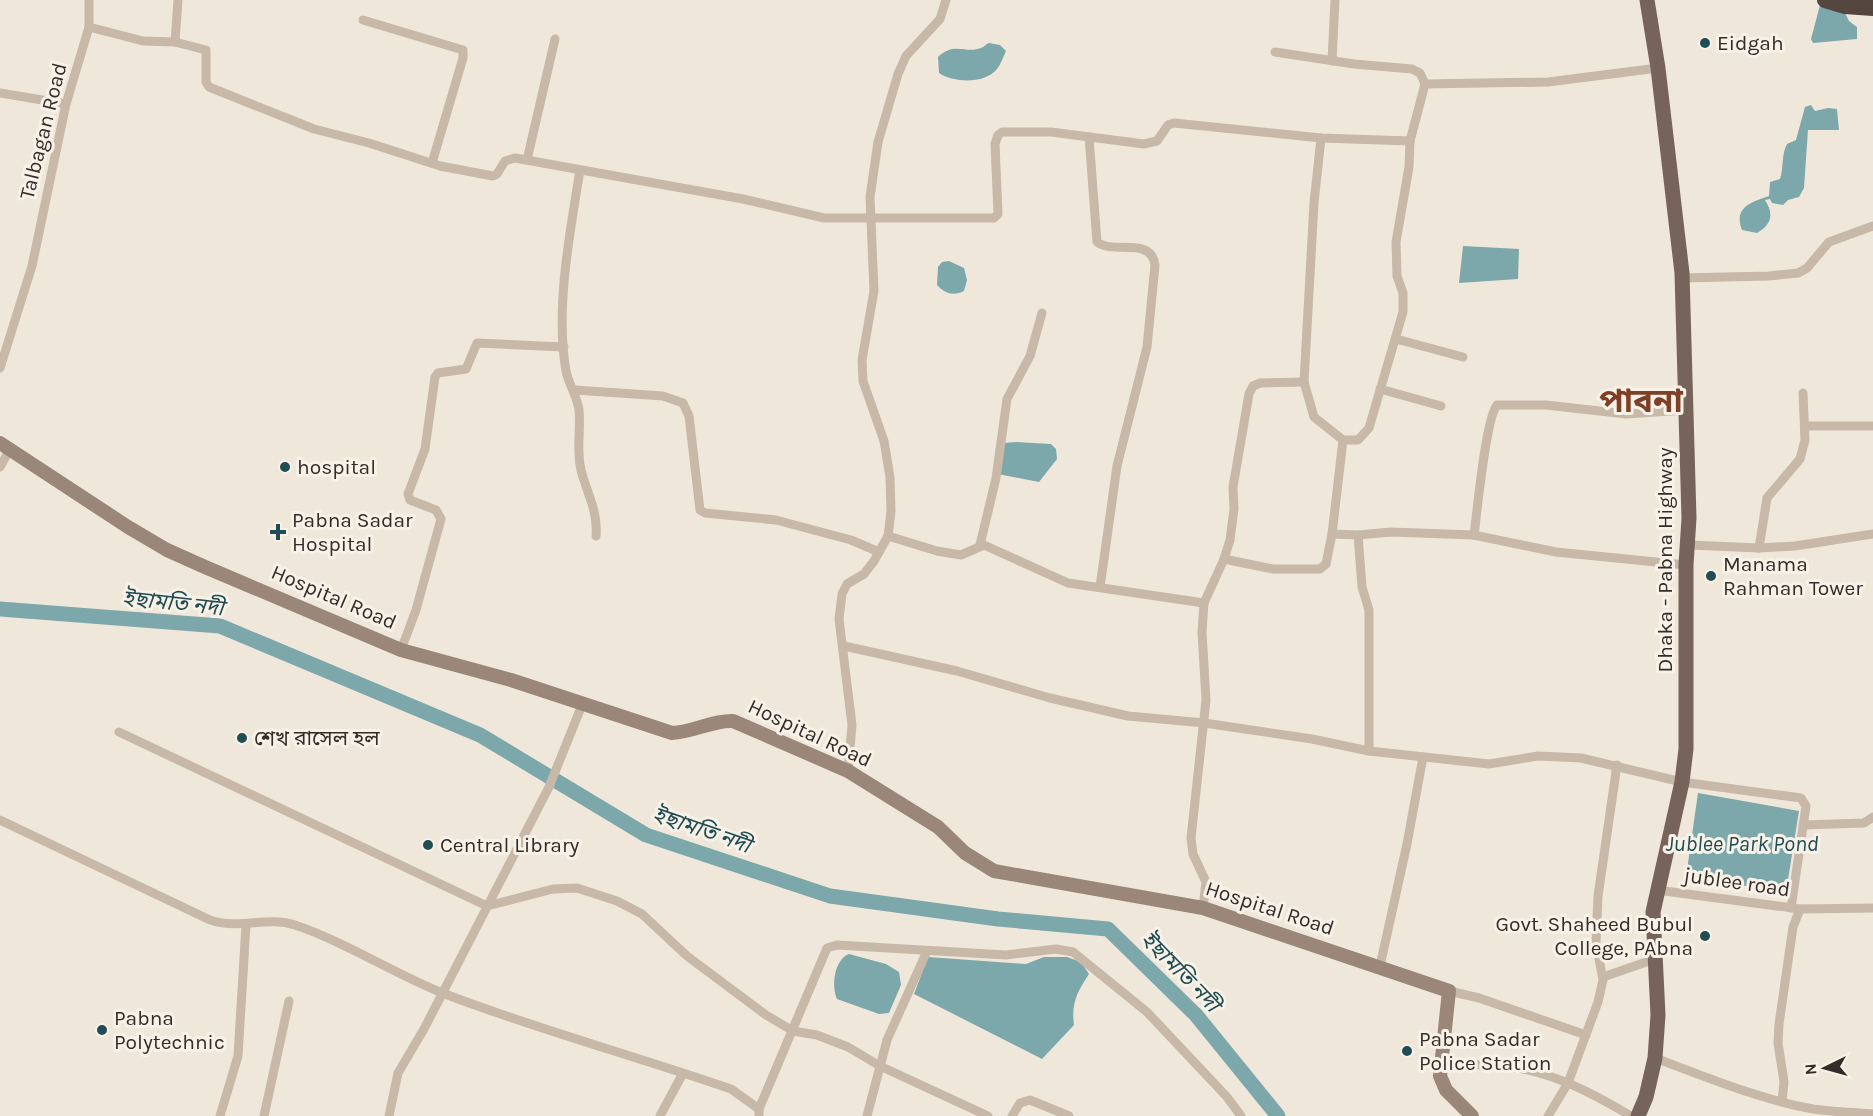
<svg xmlns="http://www.w3.org/2000/svg" width="1873" height="1116" font-family="Karla,'Noto Sans Bengali',sans-serif">
<style>
.water{fill:#7ca7ab}
.lines{fill:none;stroke-linecap:round;stroke-linejoin:round}
.river{stroke:#7ca7ab;stroke-width:15}
.street{stroke:#c7b8a8;stroke-width:9}
.secondary{stroke:#9b877a;stroke-width:14}
.primary{stroke:#76645a;stroke-width:15}
.highway{stroke:#55473f;stroke-width:16}
.poi-dot{fill:#204d53;stroke:#f8f1e7;stroke-width:2}
.labels{text-anchor:middle;stroke-width:6;stroke-linejoin:round;paint-order:stroke}
.poi-label{font-size:21px;fill:#342c28;stroke:#f8f1e7;text-anchor:start}
.street-label{font-size:21px;fill:#342c28;stroke:#f8f1e7}
.water-label{font-size:22px;font-style:italic;fill:#204d53;stroke:#f8f1e7}
.town-label{font-size:33px;font-weight:bold;fill:#7e3f26;stroke:#f8f1e7}
</style>
<rect width="100%" height="100%" fill="#f0e7db"/>
<g class="water">
<path d="M1820,5L1844,11L1849,21L1857,27V39L1813,43L1811,39Z"/>
<path d="M989,43L1000,45L1006,51C1003,57 1001,64 997,69C985,84 954,83 939,73L938,57C954,41 966,54 981,48C984,47 986,44 989,43Z"/>
<path d="M1811,105L1815,111L1828,108L1837,109L1839,130H1808L1804,188L1799,197L1788,200L1783,205L1772,203L1770,199L1765,200C1774,214 1772,224 1757,233L1742,230C1733,207 1752,202 1769,196L1770,182L1780,179C1784,167 1781,155 1787,144L1796,140L1805,107Z"/>
<path d="M1463,246L1519,249L1518,279L1459,283Z"/>
<path d="M949,261L964,268L967,280L964,291C954,296 945,294 937,285L938,267L942,262Z"/>
<path d="M1016,442L1051,444L1056,449L1057,459L1039,482L998,474L1004,443Z"/>
<path d="M1698,793L1799,811L1786,892L1686,877Z"/>
<path d="M849,954L886,964L899,972L901,985L889,1013L879,1014L837,999C831,986 834,960 849,954Z"/>
<path d="M928,957L1026,964L1044,957H1067L1081,962L1089,974C1077,992 1071,1004 1074,1025L1042,1059L914,994Z"/>
</g>
<g class="lines">
<path class="river" d="M0,609L220,626L480,735L646,835L830,896L998,919L1108,929L1196,1015L1278,1116"/>
<g class="street">
<path d="M89,0V27"/>
<path d="M363,20L463,50V58L432,163"/>
<path d="M175,42L206,50V82L209,87L314,129L369,143L440,166L493,176L497,174L505,161L515,158L743,199L824,218H994L998,214L995,144L998,135L1002,132H1051L1144,144L1157,141L1168,125L1174,123L1321,138L1410,141L1425,84L1548,82L1658,68"/>
<path d="M1275,52L1354,64L1412,69L1420,73L1425,84"/>
<path d="M1332,61L1335,0"/>
<path d="M0,93L66,104"/>
<path d="M1089,137L1097,242C1114,255 1151,236 1155,265L1147,347L1117,466L1100,587"/>
<path d="M1321,138L1314,203L1304,382L1314,417L1343,440L1332,534L1358,535L1362,587L1369,610V751"/>
<path d="M527,160L555,39"/>
<path d="M580,170C570,232 555,309 566,371C569,385 577,396 579,410C581,430 576,450 581,470C587,494 598,510 596,536"/>
<path d="M1682,278L1769,276L1798,273L1807,268L1829,242L1873,226"/>
<path d="M1396,339L1463,357"/>
<path d="M0,368L32,266L66,104L89,27L143,41L175,42L178,0"/>
<path d="M1380,389L1441,406"/>
<path d="M575,390L663,396L683,403L689,416L700,510L705,513L776,520L851,540L879,552"/>
<path d="M1805,426H1873"/>
<path d="M1343,440H1358L1369,428L1403,312V293L1397,276L1396,242L1409,167L1410,141"/>
<path d="M0,467L10,449"/>
<path d="M1358,535L1391,532L1474,535L1556,552L1686,565"/>
<path d="M1474,535C1477,513 1486,417 1497,405H1546L1626,414L1686,410"/>
<path d="M888,536L937,551L961,555L984,545L1068,583L1204,603"/>
<path d="M980,545L996,478L1007,399L1030,356L1042,313"/>
<path d="M1689,545L1759,548L1795,546L1873,534"/>
<path d="M1759,548L1767,498L1800,459L1805,440L1803,393"/>
<path d="M1224,559L1273,569H1320L1326,564L1332,534"/>
<path d="M844,646L957,671L1050,698L1128,716L1204,723L1312,739L1369,751L1489,764L1538,756L1581,758L1682,782L1801,798L1806,806L1791,908"/>
<path d="M401,650L416,610L441,519L436,510L410,500L408,494L425,449L435,377L438,373L466,369L477,343L564,347"/>
<path d="M119,732L487,906L553,889L577,888L617,901L642,914L687,956L766,1015L793,1031L817,1035L848,1047L880,1066L988,1116"/>
<path d="M848,771L852,725L839,619L842,594L847,584L864,574L874,561L888,536L891,511L890,477L884,441L863,381L862,360L874,291L870,197L878,142L898,74L906,56L940,19L946,0"/>
<path d="M0,820L210,920C239,930 267,916 295,925C348,943 394,974 445,994C539,1030 636,1056 731,1089L759,1109V1116"/>
<path d="M1803,825L1864,823L1873,817"/>
<path d="M1657,890L1800,909L1873,908"/>
<path d="M1203,908L1206,882L1193,854L1191,838L1206,700L1202,632L1204,603L1224,559L1230,540L1234,509L1233,487L1249,394L1253,386L1260,383L1304,382"/>
<path d="M1380,966L1407,844L1423,757"/>
<path d="M1603,977L1655,959"/>
<path d="M1449,991L1479,998L1586,1035"/>
<path d="M1655,1058C1706,1077 1758,1099 1813,1109C1833,1112 1853,1112 1873,1114"/>
<path d="M1440,1060C1463,1066 1487,1064 1510,1067C1553,1072 1594,1094 1631,1116"/>
<path d="M1782,1101L1784,1082L1778,1043L1779,1024L1793,927L1800,909"/>
<path d="M759,1109L827,948L837,945L1006,955L1056,949L1073,952L1147,1012L1227,1097L1241,1116"/>
<path d="M220,1116L238,1056L246,925"/>
<path d="M264,1116L289,1001"/>
<path d="M389,1116L398,1073L424,1029L549,787L582,705"/>
<path d="M660,1116L682,1075"/>
<path d="M867,1116L887,1040L927,951"/>
<path d="M1012,1116L1020,1103L1030,1100L1069,1116"/>
<path d="M1548,1116L1568,1083L1598,1002L1603,980L1596,943L1598,896L1617,765"/>
</g>
<path class="secondary" d="M0,443L128,527L167,550L205,567L401,650L511,680L672,733C694,732 712,720 733,721L848,771L938,827L965,853L994,871L1203,908L1449,991L1440,1076L1446,1090L1472,1116"/>
<path class="primary" d="M1638,1116L1646,1097L1655,1058L1658,1015L1653,912L1682,782L1686,749V565L1689,518L1682,273L1658,68L1647,0"/>
<path class="highway" d="M1825,0L1845,6L1873,8"/>
</g>
<g class="poi-dot">
<circle cx="1705" cy="43" r="6"/>
<circle cx="285" cy="467" r="6"/>
<path d="M275 523h6v6h6v6h-6v6h-6v-6h-6v-6h6z"/>
<circle cx="1711" cy="576" r="6"/>
<circle cx="242" cy="738" r="6"/>
<circle cx="428" cy="845" r="6"/>
<circle cx="1705" cy="936" r="6"/>
<circle cx="102" cy="1030" r="6"/>
<circle cx="1407" cy="1051" r="6"/>
</g>
<g class="labels">
<g class="poi-label">
<text x="1717" y="50">Eidgah</text>
<text x="297" y="474">hospital</text>
<text x="292" y="527">Pabna Sadar<tspan x="292" dy="24">Hospital</tspan></text>
<text x="1723" y="571">Manama<tspan x="1723" dy="24">Rahman Tower</tspan></text>
<text x="254" y="745">শেখ রাসেল হল</text>
<text x="440" y="852">Central Library</text>
<text x="1693" y="931" text-anchor="end">Govt. Shaheed Bubul<tspan x="1693" dy="24">College, PAbna</tspan></text>
<text x="114" y="1025">Pabna<tspan x="114" dy="24">Polytechnic</tspan></text>
<text x="1419" y="1046">Pabna Sadar<tspan x="1419" dy="24">Police Station</tspan></text>
</g>
<g class="street-label">
<text transform="translate(43 131) rotate(-76)" y="7">Talbagan Road</text>
<text transform="translate(1665 560) rotate(-90)" y="7">Dhaka - Pabna Highway</text>
<text transform="translate(334 597) rotate(23)" y="7">Hospital Road</text>
<text transform="translate(810 733) rotate(25)" y="7">Hospital Road</text>
<text transform="translate(1737 882) rotate(8)" y="7">jublee road</text>
<text transform="translate(1270 908) rotate(18)" y="7">Hospital Road</text>
</g>
<g class="water-label">
<text transform="translate(173 602) rotate(6)" y="8">ইছামতি নদী</text>
<text transform="translate(702 829) rotate(19)" y="8">ইছামতি নদী</text>
<text x="1742" y="851">Jublee Park Pond</text>
<text transform="translate(1181 971) rotate(46)" y="8">ইছামতি নদী</text>
</g>
<g class="town-label">
<text x="1641" y="412">পাবনা</text>
</g>
</g>
<g transform="translate(1825 1068) rotate(265)" stroke="#f8f1e7" stroke-width="4.5" paint-order="stroke">
<path d="M0-4.5L10 22L0 15L-10 22Z" fill="#342c28"/>
<text y="-9" font-size="16" font-weight="bold" text-anchor="middle" fill="#342c28">N</text>
</g>
</svg>
